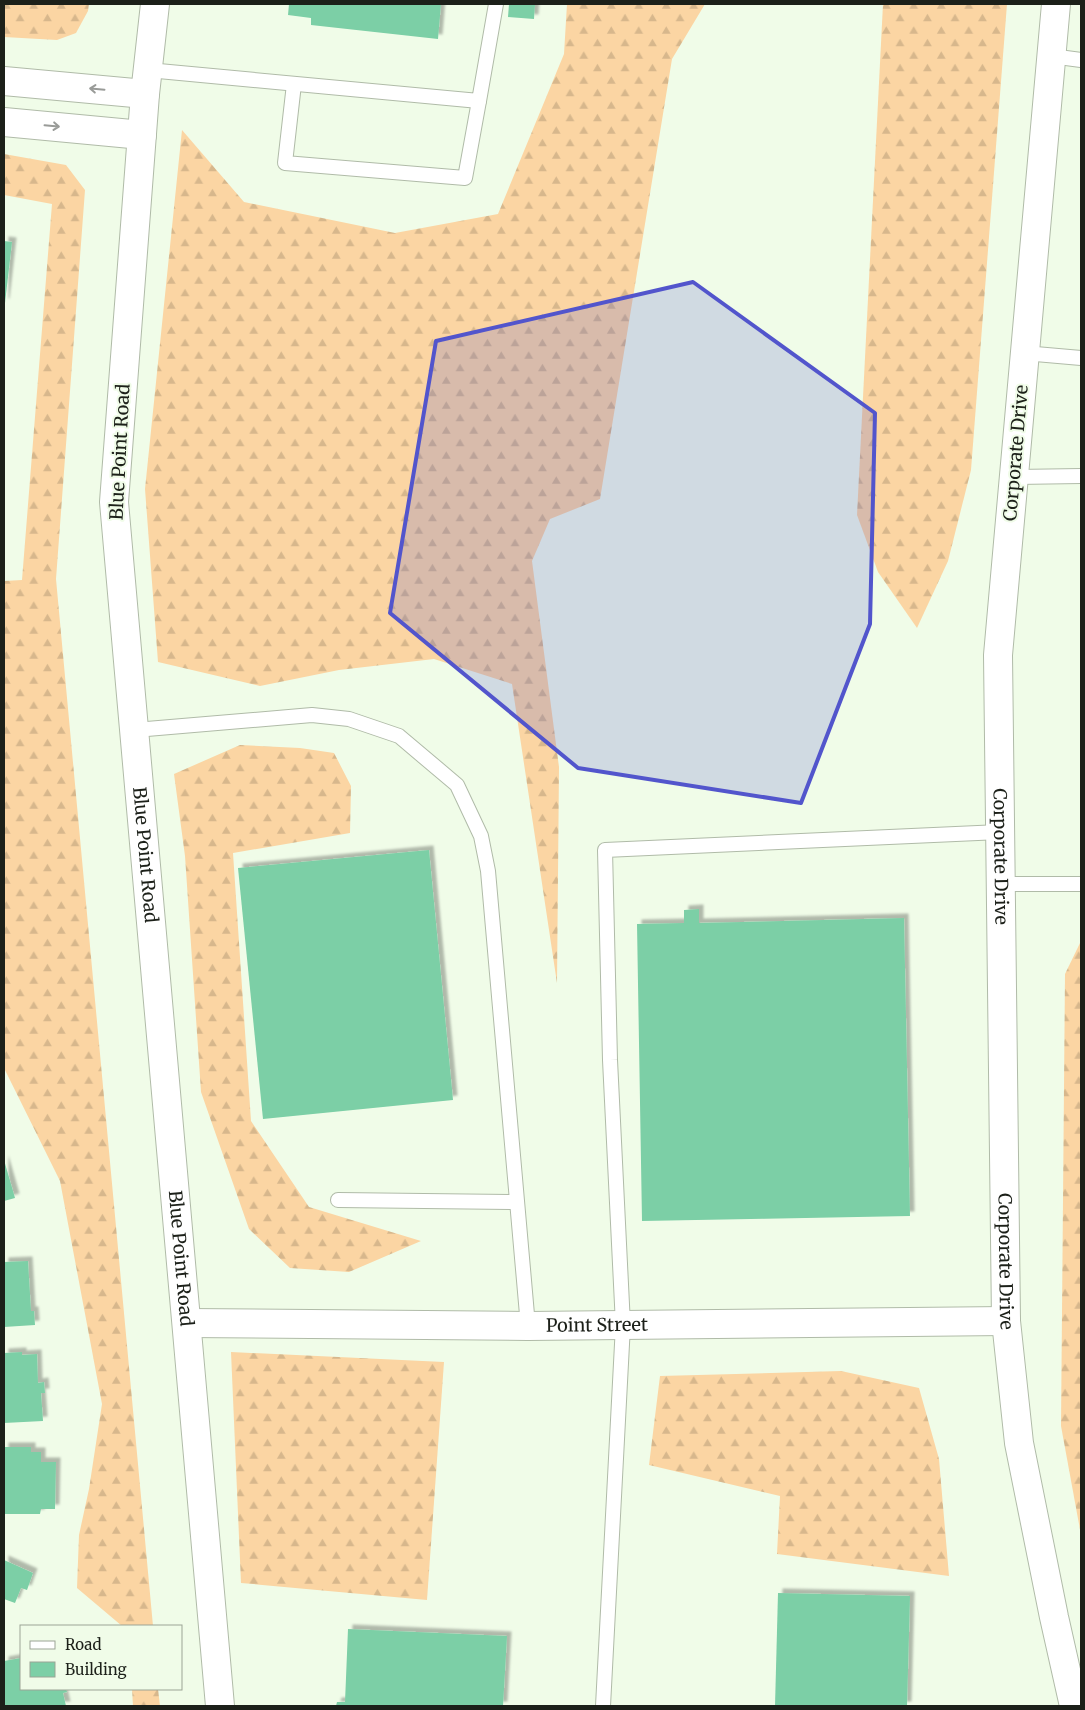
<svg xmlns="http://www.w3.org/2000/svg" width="1085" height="1710" font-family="Merriweather,serif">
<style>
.forest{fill:url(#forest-firs)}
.building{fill:#7ccfa6;filter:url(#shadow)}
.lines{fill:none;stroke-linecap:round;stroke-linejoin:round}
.lane-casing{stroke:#b0bba8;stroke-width:16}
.street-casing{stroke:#b0bba8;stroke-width:30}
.secondary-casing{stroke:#b0bba8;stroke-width:30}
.lane{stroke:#fff;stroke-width:14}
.street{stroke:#fff;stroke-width:28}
.secondary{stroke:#fff;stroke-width:28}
.oneway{stroke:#999b98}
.marked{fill:#5255cc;fill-opacity:0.2;stroke:#5255cc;stroke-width:4;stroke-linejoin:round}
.labels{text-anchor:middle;stroke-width:4;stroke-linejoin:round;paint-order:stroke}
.street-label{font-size:18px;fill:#1c2019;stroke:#f0fce8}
</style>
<defs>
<pattern id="forest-firs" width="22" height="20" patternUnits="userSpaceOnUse" patternTransform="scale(1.25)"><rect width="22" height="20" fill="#fbd5a3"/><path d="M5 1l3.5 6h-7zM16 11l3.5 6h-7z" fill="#d7b78c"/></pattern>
<filter id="shadow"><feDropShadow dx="4.5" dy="-4.5" stdDeviation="1" flood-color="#0004"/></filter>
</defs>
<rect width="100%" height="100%" fill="#f0fce8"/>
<g class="forest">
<path d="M4,4H89L88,11L76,33L57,40L4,37Z"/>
<path d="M567,4H705L672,59L600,499L550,519L532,561L559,767L557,983L512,684L434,659L339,670L260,686L158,662L145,489L182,130L244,202L395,233L498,214L564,54Z"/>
<path d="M883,4H1007L971,470L948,561L917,628L878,572L857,515Z"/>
<path d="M4,154L66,165L85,190L56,579L153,1626H122L77,1588L79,1535L89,1489L102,1404L60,1181L4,1068V581L22,580L52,204L4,195Z"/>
<path d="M240,745L300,748L334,753L351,786L350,833L233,853L251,1121L309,1207L421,1241L349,1272L290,1268L249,1229L201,1092L185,856L174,774Z"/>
<path d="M1081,941V1535L1061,1426L1065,974Z"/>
<path d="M231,1352L444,1362L427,1600L241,1583Z"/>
<path d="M841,1371L919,1388L939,1459L949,1576L777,1554L780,1496L649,1465L660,1376Z"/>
<path d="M132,1689H158L160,1706H133Z"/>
</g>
<g class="building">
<path d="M289,4H441L438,39L311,25V18L288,15Z"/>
<path d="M509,4H535L534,19L508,17Z"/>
<path d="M4,241L12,242L5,303H4Z"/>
<path d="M429,850L453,1100L263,1119L238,868Z"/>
<path d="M699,909V923L904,918L910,1216L642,1221L637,924L684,923V910Z"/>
<path d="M4,1160L15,1198L4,1201Z"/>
<path d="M28,1261L31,1311H34L35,1325L4,1327V1262Z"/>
<path d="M22,1352V1355L37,1354L38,1383L44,1382L45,1393H41L43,1421L4,1423V1353Z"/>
<path d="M4,1447H31V1452H41V1462H56L55,1509H41L40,1514H4Z"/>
<path d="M4,1560L33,1573L27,1590L21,1588L15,1603L4,1599Z"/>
<path d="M778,1593L910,1596L907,1706H775Z"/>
<path d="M348,1629L507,1636L503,1706H336L337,1702H345Z"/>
<path d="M21,1658V1689H66L67,1692L63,1693L66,1706H5L4,1661Z"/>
</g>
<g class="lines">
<g class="lane-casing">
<g id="lane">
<path d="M1051,56L1081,60"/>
<path d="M148,70L479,101L496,4"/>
<path d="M294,84L285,163L465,178L479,101"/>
<path d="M1024,353L1081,358"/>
<path d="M1013,477L1081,476"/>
<path d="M135,730L312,715L349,719L399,736L457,785L481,836L488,871L528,1326"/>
<path d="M1000,884H1081"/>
<path d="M338,1200L516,1202"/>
<path d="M603,1706L623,1325L610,1060L605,850L1000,832"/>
</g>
</g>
<g class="street-casing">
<g id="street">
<path id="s1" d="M1056,4L998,655L1006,1321L1019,1443L1054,1617L1074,1706"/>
<path d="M4,81L145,94"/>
<path d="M4,122L142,135"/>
<path id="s2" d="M188,1323L528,1326L1006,1321"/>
</g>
</g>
<g class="secondary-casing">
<g id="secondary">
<path id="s3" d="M155,4L145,94L114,502L220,1706"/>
</g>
</g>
<use href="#lane" class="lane"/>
<use href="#street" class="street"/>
<use href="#secondary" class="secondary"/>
</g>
<defs><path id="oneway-shaft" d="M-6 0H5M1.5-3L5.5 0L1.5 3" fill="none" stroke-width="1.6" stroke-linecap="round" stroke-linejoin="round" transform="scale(1.25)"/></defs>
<g class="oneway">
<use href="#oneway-shaft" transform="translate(97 89) rotate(-175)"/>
<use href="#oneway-shaft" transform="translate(52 126) rotate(5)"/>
</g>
<path class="marked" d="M693,282L875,413L870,624L801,803L578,768L390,613L436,341Z"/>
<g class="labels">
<g class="street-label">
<text transform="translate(120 452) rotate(-87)" y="6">Blue Point Road</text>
<text transform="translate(1016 453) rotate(-85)" y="6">Corporate Drive</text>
<text dy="6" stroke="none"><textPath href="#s3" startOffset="854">Blue Point Road</textPath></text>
<text dy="6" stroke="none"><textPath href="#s1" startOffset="855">Corporate Drive</textPath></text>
<text dy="6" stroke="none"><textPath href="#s3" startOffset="1259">Blue Point Road</textPath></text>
<text dy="6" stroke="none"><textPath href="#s1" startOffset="1260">Corporate Drive</textPath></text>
<text dy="6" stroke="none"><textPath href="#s2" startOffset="409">Point Street</textPath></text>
</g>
</g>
<rect width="1085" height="1710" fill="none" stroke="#1c2019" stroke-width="10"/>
<rect x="20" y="1625" width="162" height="65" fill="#f0fce8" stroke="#9ba495"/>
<rect x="30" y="1641" width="25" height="8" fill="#ffffff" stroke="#9ba495"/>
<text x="65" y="1650" font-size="15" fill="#1c2019">Road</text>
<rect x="30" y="1662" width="25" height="15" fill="#7ccfa6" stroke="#9ba495"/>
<text x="65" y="1675" font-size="15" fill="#1c2019">Building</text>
</svg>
